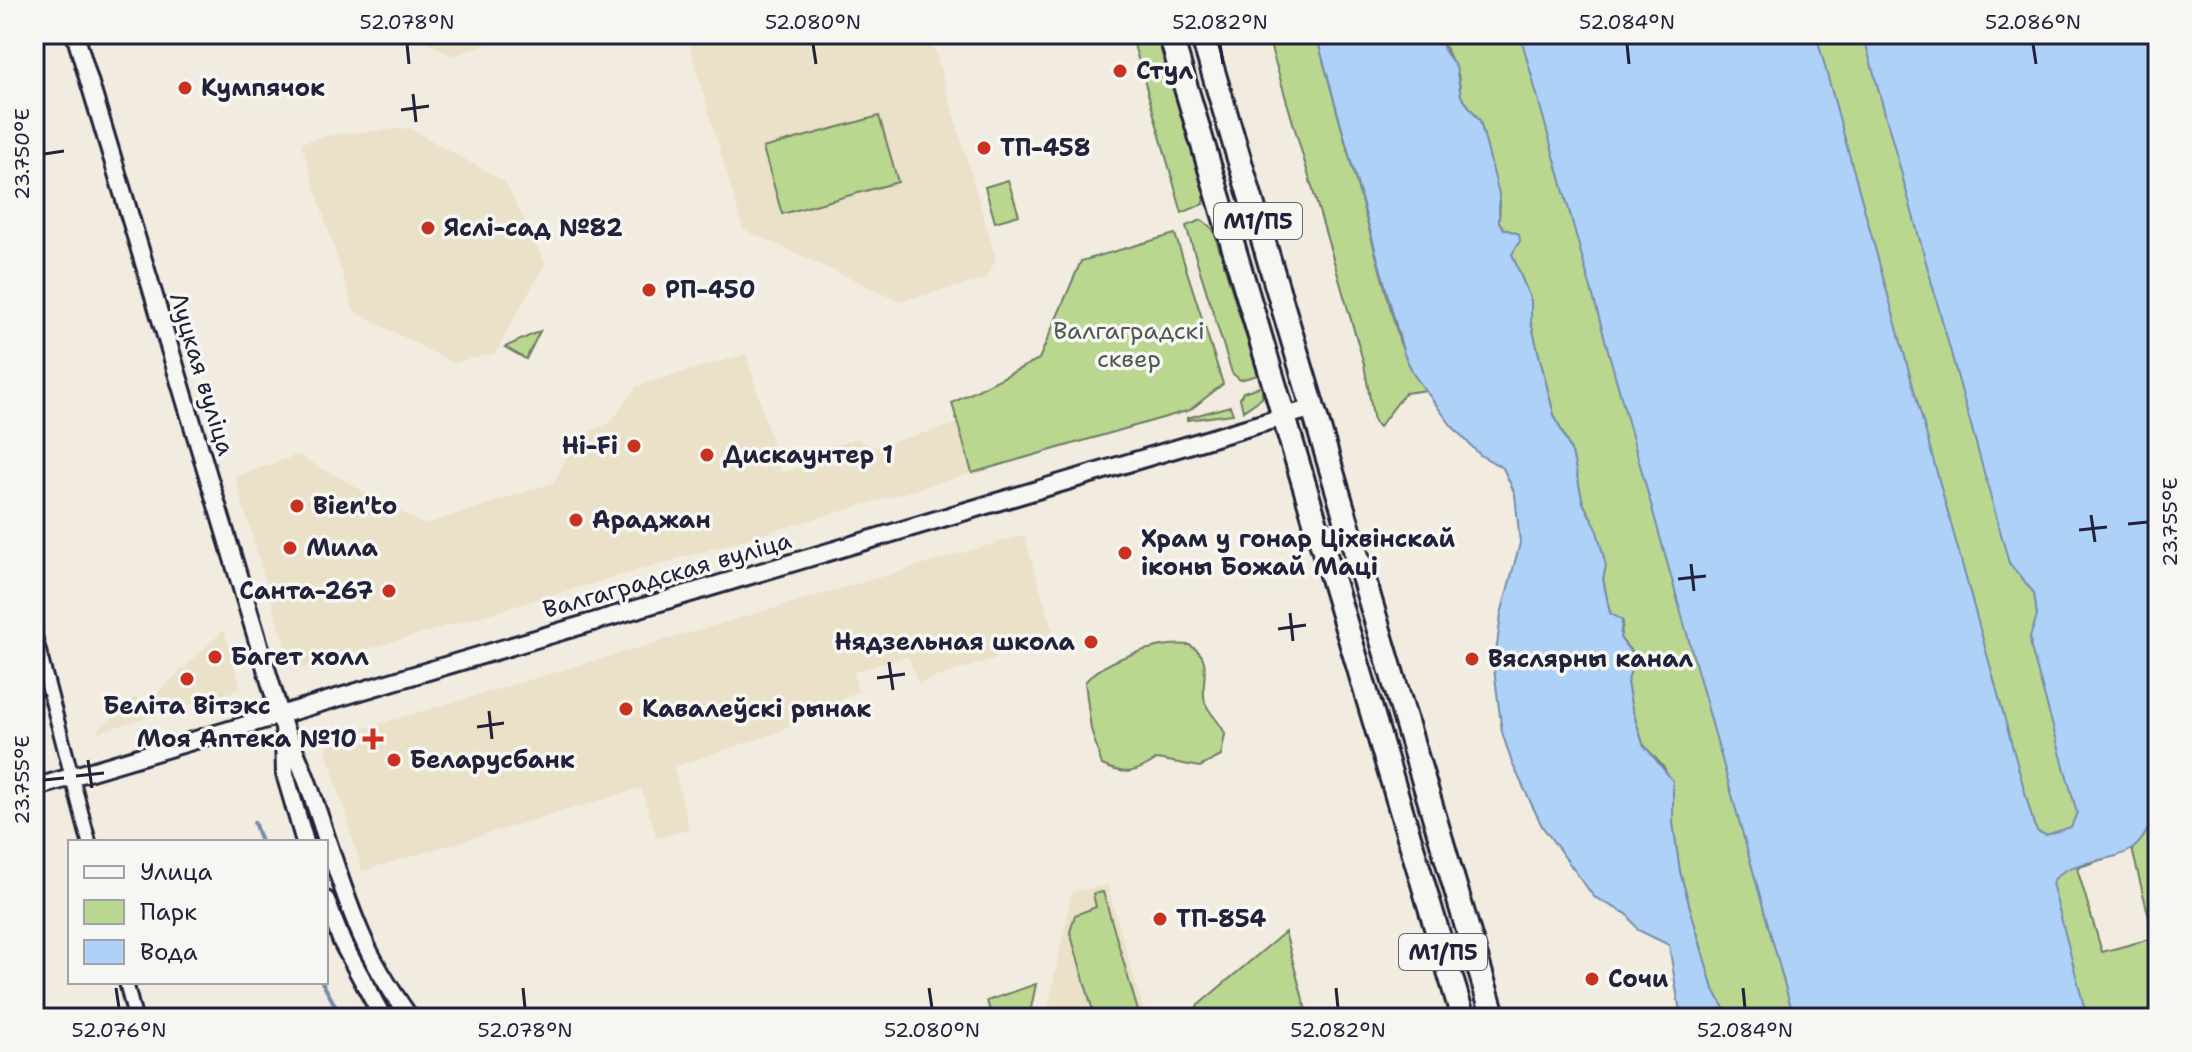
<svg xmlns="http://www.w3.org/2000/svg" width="2192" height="1052" font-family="'Shantell Sans',sans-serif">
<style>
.built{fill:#ebe0c8}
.green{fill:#bad78f;stroke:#6e7c65;stroke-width:2;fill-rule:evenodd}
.water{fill:#aed2f7;stroke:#768cac;stroke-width:2}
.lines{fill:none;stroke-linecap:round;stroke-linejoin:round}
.stream{stroke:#768cac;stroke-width:4}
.street-casing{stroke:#22223b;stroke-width:18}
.secondary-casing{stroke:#22223b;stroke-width:22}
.highway-casing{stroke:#22223b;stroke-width:28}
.street{stroke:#f6f6f2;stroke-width:12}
.secondary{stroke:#f6f6f2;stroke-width:16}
.highway{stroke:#f6f6f2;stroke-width:22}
.ticks{fill:none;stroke:#22223b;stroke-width:3}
.poi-dot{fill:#c8321e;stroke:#f6f6f2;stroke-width:3}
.labels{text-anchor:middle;stroke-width:7;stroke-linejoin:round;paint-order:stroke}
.shield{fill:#f6f6f2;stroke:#626272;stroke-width:2}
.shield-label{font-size:22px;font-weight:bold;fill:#22223b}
.poi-label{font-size:24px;font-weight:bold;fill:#22223b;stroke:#f6f6f2;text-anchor:start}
.park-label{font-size:24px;fill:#505854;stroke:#f6f6f2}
.street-label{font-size:24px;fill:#22223b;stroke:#f6f6f2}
.neatline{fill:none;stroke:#22223b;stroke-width:3}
.ticks-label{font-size:20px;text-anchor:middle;fill:#22223b}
</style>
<rect width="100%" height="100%" fill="#f1ecdf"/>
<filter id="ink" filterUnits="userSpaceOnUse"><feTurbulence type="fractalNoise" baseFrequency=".0125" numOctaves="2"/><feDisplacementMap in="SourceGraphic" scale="16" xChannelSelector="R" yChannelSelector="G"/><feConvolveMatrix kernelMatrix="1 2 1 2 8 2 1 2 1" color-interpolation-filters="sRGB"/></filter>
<g filter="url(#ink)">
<g class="built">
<path d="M411,34H517L453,56Z"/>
<path d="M686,34H930L996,259L986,279L900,301L743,229Z"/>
<path d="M409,128L505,182L545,263L495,353L453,363L354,311L301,143L332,135Z"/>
<path d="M746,354L781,473L812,464L819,450L857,439L873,447L958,424L972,473L292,671L235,477L298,455L424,525L553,483L578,437L611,422L637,386Z"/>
<path d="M1024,535L1055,639L918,683L908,656L853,672L858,691L781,731L674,767L689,829L657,838L641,788L362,871L326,749L331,738Z"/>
<path d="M224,630L241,689L95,733L135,697L147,703Z"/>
<path d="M1107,885L1146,1018H1046L1072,892Z"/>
</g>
<g class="green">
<path d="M1131,34H1157L1204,194L1203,204L1182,213Z"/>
<path d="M1267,34H1316L1400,343L1414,375L1427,390L1405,393L1379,427L1374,422L1364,364Z"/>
<path d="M1439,34H2158V1018H1729L1712,986L1680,872L1665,769L1643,744L1631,705L1627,683L1634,655L1620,638L1623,622L1610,613L1603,579L1605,571L1593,521L1583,503L1572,453L1554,415L1531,323V301L1512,254L1519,234L1504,229L1499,222L1500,202L1480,121L1461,96L1458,74ZM2132,849L2154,938L2102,952L2077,868Z"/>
<path d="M879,116L898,182L782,214L763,148Z"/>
<path d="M1008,180L1019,215L995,222L985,187Z"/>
<path d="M1202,220L1213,229L1258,375L1240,380L1232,373L1186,226Z"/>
<path d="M1175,234L1223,384L1190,410L972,473L952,403L1039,359L1081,261Z"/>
<path d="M540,331L526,359L505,347Z"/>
<path d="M1262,386V398L1243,411L1240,398L1243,392Z"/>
<path d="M1230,406L1233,414L1187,420V418Z"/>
<path d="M1189,645C1216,658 1199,680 1205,702C1209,714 1221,722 1225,734L1221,756L1200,767L1157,759C1136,773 1126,776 1102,765L1091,729L1085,682C1106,659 1157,642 1189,645Z"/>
<path d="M1103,892L1140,1018H1095L1070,932L1075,915L1096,907L1093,894Z"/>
<path d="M1285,932L1308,1018H1200L1197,1006Z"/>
<path d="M1036,984L1029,1018H992L987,1001Z"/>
</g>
<g class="water">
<path d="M1316,34H1439L1444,50L1456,67L1461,96L1480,121L1499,194V222L1504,229L1519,234L1520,241L1512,254L1531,301V323L1554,415L1572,453L1583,503L1596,527L1606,566L1603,579L1610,613L1622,620L1620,638L1635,658L1627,683L1631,705L1643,744L1673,781V823L1680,872L1712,986L1729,1018H1681L1669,945L1638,930L1627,914L1594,897L1542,826L1512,763L1502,732L1494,669L1501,614L1520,543L1515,494L1503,468L1480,455L1451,425L1414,375L1404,354Z"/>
<path d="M1520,34H1816L2034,825L2038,832L2046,835L2071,827L2077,813L2031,648L2030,637L2037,616L2034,593L2009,563L1863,34H2158V805C2152,820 2146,839 2132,849C2110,864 2066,858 2052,883L2087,1018H1794Z"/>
</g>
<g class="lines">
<g class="stream">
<path d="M254,822L261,842"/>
<path d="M322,982L342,1018"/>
</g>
<g class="street-casing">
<g id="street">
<path d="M34,632L89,842"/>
<path d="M126,982L135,1018"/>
</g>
</g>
<g class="secondary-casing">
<g id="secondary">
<path d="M75,34L284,728C317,793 331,865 360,932C373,963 391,991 410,1018"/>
<path d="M284,734L285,774L305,842"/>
<path d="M34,788L1313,408"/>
<path d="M326,900L342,942L383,1018"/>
</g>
</g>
<g class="highway-casing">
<g id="highway">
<path d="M1170,34L1463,1018"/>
<path d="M1202,34L1494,1018"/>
</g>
</g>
<use href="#street" class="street"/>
<use href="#secondary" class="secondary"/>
<use href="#highway" class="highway"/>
</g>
</g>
<path class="ticks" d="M407,44L409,64M813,44L816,64M1220,44L1223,64M1627,44L1629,64M2033,44L2036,64M413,94L416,122M401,110L429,106M44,154L64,151M2091,515L2095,542M2128,524L2148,522M2079,530L2107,527M1691,564L1694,591M1678,579L1706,576M1290,613L1293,641M1278,629L1306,625M889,662L893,690M877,678L905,674M489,711L492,739M477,727L504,723M88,760L92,788M76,776L104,773M44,780L64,778M116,988L119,1008M523,988L525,1008M929,988L932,1008M1336,988L1338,1008M1743,988L1745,1008"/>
<g class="poi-dot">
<circle cx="1120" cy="71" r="8"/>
<circle cx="185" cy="88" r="8"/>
<circle cx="984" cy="148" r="8"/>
<circle cx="428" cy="228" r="8"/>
<circle cx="649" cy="290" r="8"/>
<circle cx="634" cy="446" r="8"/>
<circle cx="707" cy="455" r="8"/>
<circle cx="297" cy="506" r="8"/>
<circle cx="576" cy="520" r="8"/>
<circle cx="290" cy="548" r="8"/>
<circle cx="1125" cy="553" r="8"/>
<circle cx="389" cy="591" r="8"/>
<circle cx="1091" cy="642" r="8"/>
<circle cx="215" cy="657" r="8"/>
<circle cx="1472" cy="659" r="8"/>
<circle cx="187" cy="679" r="8"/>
<circle cx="626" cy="709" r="8"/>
<path d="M369 727h8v8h8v8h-8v8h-8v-8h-8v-8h8z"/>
<circle cx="394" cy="760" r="8"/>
<circle cx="1160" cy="919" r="8"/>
<circle cx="1592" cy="979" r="8"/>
</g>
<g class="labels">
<g class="shield">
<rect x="1214" y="203" width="88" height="36" rx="6"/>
<rect x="1399" y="934" width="88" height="36" rx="6"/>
</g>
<g class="shield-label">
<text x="1258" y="229">М1/П5</text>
<text x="1443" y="960">М1/П5</text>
</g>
<g class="poi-label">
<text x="1136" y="79">Стул</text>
<text x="201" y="96">Кумпячок</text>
<text x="1000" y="156">ТП-458</text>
<text x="444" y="236">Яслі-сад №82</text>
<text x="665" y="298">РП-450</text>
<text x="618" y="454" text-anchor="end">Hi-Fi</text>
<text x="723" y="463">Дискаунтер 1</text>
<text x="313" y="514">Bien'to</text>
<text x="592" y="528">Араджан</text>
<text x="1141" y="547">Храм у гонар Ціхвінскай<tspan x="1141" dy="28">іконы Божай Маці</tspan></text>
<text x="306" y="556">Мила</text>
<text x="373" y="599" text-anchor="end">Санта-267</text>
<text x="1075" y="650" text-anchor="end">Нядзельная школа</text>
<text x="231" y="665">Багет холл</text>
<text x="1488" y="667">Вяслярны канал</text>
<text x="187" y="714" text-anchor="middle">Беліта Вітэкс</text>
<text x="642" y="717">Кавалеўскі рынак</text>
<text x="357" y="747" text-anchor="end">Моя Аптека №10</text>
<text x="410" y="768">Беларусбанк</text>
<text x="1176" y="927">ТП-854</text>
<text x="1608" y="987">Сочи</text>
</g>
<g class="park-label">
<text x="1129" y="339">Валгаградскі<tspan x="1129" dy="28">сквер</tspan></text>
</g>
<g class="street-label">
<text transform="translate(202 374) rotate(73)" y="8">Луцкая вуліца</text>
<text transform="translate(667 575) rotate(-16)" y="8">Валгаградская вуліца</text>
</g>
</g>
<rect width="2192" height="1052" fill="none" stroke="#f6f6f2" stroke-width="88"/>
<rect x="68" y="840" width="260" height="144" fill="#f6f6f2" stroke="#a1a1a9" stroke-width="2"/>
<rect x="84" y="866" width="40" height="12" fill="#f6f6f2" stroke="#a1a1a9" stroke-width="2"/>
<text x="140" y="880" font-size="24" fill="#22223b">Улица</text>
<rect x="84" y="900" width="40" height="24" fill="#bad78f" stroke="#a1a1a9" stroke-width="2"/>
<text x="140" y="920" font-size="24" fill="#22223b">Парк</text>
<rect x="84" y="940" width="40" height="24" fill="#aed2f7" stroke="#a1a1a9" stroke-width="2"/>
<text x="140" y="960" font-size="24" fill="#22223b">Вода</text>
<rect x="44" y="44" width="2104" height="964" class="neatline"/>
<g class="ticks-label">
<text x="407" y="29">52.078°N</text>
<text x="813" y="29">52.080°N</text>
<text x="1220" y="29">52.082°N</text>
<text x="1627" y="29">52.084°N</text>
<text x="2033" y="29">52.086°N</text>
<text transform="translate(22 154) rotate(-90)" y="7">23.750°E</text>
<text transform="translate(2170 522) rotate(-90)" y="7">23.755°E</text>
<text transform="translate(22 780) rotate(-90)" y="7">23.755°E</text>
<text x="119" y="1037">52.076°N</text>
<text x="525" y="1037">52.078°N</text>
<text x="932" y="1037">52.080°N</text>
<text x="1338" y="1037">52.082°N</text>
<text x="1745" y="1037">52.084°N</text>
</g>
</svg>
